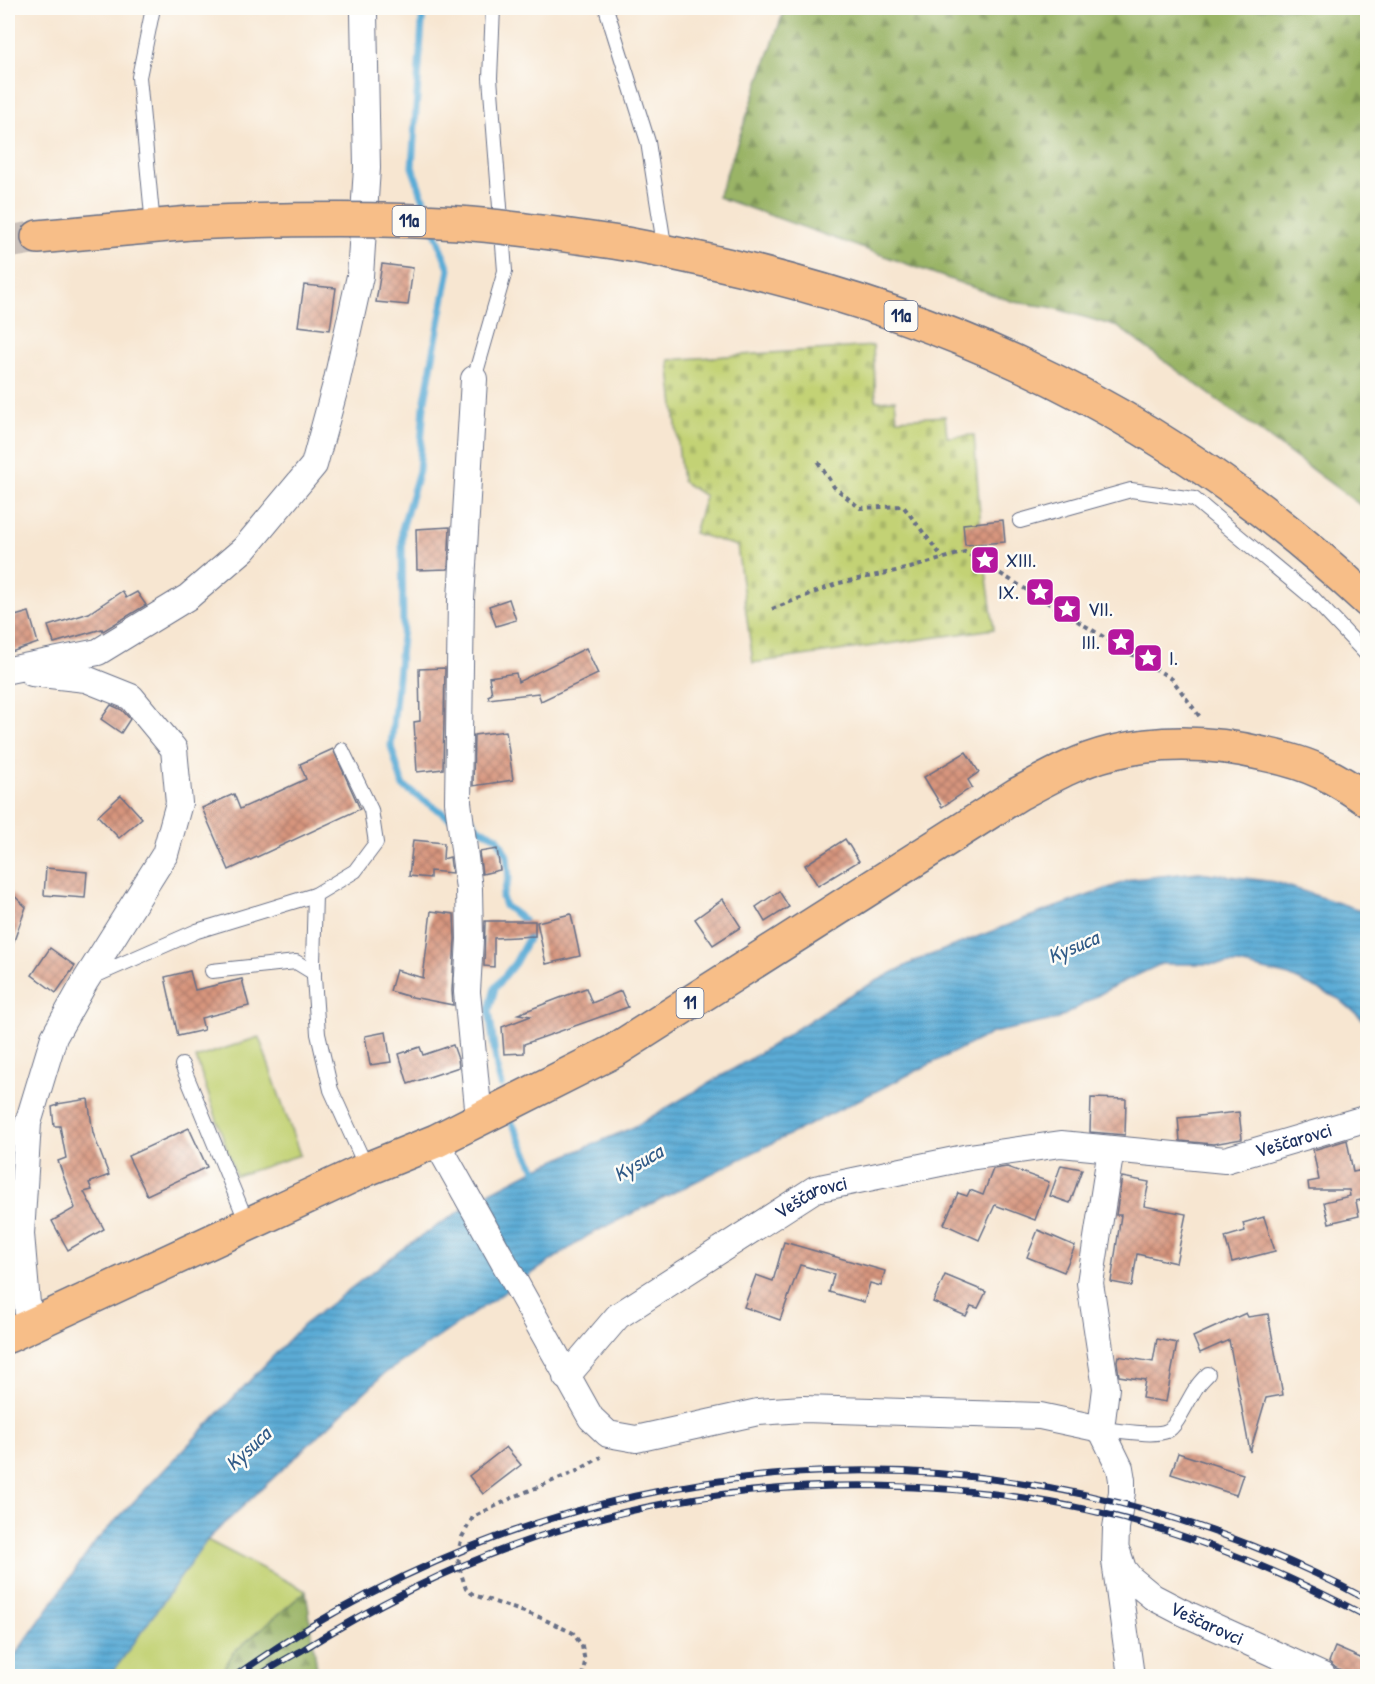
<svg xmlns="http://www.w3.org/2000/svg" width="1375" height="1684" font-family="'Patrick Hand',sans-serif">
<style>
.grass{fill:#c3d274;stroke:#6f8069;stroke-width:1.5}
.forest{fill:url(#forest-firs);stroke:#5a7262;stroke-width:1.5}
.cemetery{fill:url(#cemetery-stones);stroke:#6f8069;stroke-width:1.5}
.water{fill:url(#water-rules);stroke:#3b6e9a;stroke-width:1.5}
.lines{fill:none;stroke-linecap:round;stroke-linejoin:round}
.stream{stroke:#5bacd6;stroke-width:7}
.building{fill:url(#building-cross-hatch)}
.primary-tunnel{stroke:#cbc1ba;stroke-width:33;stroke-dasharray:33 16;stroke-linecap:butt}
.service-casing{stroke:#686f86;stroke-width:16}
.minor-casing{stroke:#686f86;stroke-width:28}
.primary-casing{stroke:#686f86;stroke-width:36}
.path{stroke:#686f86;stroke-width:4;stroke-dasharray:4.5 4.5;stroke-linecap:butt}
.service{stroke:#fff;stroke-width:14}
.minor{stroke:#fff;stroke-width:26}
.primary{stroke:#f7be88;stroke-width:33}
.rail-casing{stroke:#1b2f5e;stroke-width:7}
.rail{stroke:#fdfcf7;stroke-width:4.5;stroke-dasharray:14;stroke-linecap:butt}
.primary-bridge-casing{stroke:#686f86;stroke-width:36;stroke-linecap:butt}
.primary-bridge{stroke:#f7be88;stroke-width:33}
.labels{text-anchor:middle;stroke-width:5;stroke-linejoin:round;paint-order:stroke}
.shield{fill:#fdfcf7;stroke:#5f6c8c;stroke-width:1.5}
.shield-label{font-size:18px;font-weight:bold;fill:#1b2f5e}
.poi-label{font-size:20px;fill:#1b2f5e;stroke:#fdfcf7;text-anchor:start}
.street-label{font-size:20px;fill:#1b2f5e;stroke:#fdfcf7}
.water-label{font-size:21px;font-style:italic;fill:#315b88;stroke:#fdfcf7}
</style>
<defs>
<pattern id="forest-firs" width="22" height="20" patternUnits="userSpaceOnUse" patternTransform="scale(1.5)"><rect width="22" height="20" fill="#9ab466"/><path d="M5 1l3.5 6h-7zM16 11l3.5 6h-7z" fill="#7d9357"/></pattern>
<pattern id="cemetery-stones" width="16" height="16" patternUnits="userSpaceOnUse" patternTransform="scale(1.5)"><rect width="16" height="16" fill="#c3d274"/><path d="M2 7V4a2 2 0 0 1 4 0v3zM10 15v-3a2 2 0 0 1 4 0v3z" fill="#a7b567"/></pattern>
<pattern id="water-rules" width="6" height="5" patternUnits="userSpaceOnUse" patternTransform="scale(1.5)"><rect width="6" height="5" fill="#5bacd6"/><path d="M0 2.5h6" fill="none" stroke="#4a8cb1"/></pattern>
<pattern id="building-cross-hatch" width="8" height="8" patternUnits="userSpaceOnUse" patternTransform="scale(1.5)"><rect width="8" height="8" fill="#d7957d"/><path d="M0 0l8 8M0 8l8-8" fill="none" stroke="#ae7a6a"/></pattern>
</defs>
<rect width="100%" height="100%" fill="#fdfcf7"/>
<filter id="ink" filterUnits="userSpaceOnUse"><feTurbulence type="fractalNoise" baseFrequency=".0167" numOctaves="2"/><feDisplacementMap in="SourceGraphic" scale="12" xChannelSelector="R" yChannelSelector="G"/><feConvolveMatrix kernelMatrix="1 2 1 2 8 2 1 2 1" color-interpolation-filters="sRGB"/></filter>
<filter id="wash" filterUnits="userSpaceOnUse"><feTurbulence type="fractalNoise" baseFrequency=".008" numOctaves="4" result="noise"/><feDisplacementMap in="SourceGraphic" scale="24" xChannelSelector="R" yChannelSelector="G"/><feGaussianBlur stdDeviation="1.35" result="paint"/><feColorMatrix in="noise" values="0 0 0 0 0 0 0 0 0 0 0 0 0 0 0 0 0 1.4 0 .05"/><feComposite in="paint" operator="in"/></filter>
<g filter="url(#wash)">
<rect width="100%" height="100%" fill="#f7e6d1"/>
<g class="grass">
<path d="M259,1037L300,1155L236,1176L196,1058Z"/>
<path d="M207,1540L306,1591L233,1653L220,1676H110Z"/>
</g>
<g class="forest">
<path d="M785,8H1367V510L1118,327L1050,307L1014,302L718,197Z"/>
<path d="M306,1591L318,1676H220L233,1653Z"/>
</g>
<path class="cemetery" d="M873,346L876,401L895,400L897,419L945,416L947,437L974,435L982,542L994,629L753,663L737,546L694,533L705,496L682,481L669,360Z"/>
<path class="water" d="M1199,872L1275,882L1357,909L1367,915V1023L1339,999L1289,976L1239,964H1161L1112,987L1058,1019L992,1033L589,1235L384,1374L207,1540L110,1676H8V1665L96,1541L303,1325L406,1246L485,1195L535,1169L634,1127L747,1061L846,997L915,961L1026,918L1133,879Z"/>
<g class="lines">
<g class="stream">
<path d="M423,8L412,167L428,212"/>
<path d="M435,231L449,269L424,406L419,471L402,529L403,627L391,746L403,786L450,818"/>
<path d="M470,817L478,828L497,837L507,856L509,878L502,897L505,906L524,920L528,939L515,963L495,988L489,1010L497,1069L501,1085"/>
<path d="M511,1121L535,1169L540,1174"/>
</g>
</g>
<g id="blocks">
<g class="building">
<path d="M382,264L413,268L408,305L376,302Z"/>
<path d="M304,285L336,288L330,330L298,326Z"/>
<path d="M1003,520L1005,542L965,545L963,524Z"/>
<path d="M450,527L448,569L417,570L416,529Z"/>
<path d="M122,591L126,598L137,592L146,605L103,631L102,629L54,643L48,626L89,613Z"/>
<path d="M509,599L516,620L496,626L489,606Z"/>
<path d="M29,612L38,643L8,653V618Z"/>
<path d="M586,648L598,674L541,701L538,693L489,699L488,696L492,694L489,677L516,673L518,682Z"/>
<path d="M445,668L443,769L417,772L414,722L420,721L419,669Z"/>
<path d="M111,705L122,710L130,719L121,733L101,719Z"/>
<path d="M506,731L513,780L473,786L474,735Z"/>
<path d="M333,749L360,809L229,870L202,808L234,794L240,809L306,779L300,764Z"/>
<path d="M966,752L979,772L968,780L972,787L942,807L924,777Z"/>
<path d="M121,795L142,818L119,838L98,816Z"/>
<path d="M845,839L859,861L818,886L805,865Z"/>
<path d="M413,840L444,843L443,859L450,857L452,873L430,871V878L409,876Z"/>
<path d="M497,849L500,870L482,874L479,852Z"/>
<path d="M46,868L87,872L85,898L44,895Z"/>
<path d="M8,890L26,907L10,952H8Z"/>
<path d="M779,891L789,907L765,922L756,907Z"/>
<path d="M723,899L741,927L713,945L695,919Z"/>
<path d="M431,911L454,914L455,939L452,991L453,1005L407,996L390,991L396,970L423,978Z"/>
<path d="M571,914L580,956L546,964L537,922Z"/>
<path d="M485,921H535V936L494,938V967L484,966Z"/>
<path d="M50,948L75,966L56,993L32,975Z"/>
<path d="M190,971L195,990L242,979L249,1006L201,1018L204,1030L178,1036L165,977Z"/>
<path d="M586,988L592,1003L621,991L628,1007L524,1044V1053L504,1054L502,1027L531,1016L518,1014Z"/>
<path d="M386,1032L391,1062L370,1065L365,1036Z"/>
<path d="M453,1045L458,1059L459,1067L408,1084L399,1054L420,1047L423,1055Z"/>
<path d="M1091,1098L1126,1099L1125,1135L1090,1132Z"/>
<path d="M88,1099L93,1133L109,1175L89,1183L92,1190L84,1192L104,1229L68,1250L52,1221L75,1208L58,1161L66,1158L60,1126H54L52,1107L58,1105L57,1104Z"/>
<path d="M1239,1112L1242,1139L1213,1144L1180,1141L1178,1118Z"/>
<path d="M189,1128L207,1167L147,1195L128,1156Z"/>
<path d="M1347,1140L1353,1172L1368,1169V1198L1356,1201L1359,1216L1329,1223L1324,1202L1350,1196L1349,1190H1309L1308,1182L1319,1180L1313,1150Z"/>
<path d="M1061,1165L1082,1169L1070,1203L1050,1196Z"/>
<path d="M1007,1167L1049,1182L1035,1220L995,1205L979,1240L944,1224L958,1193L967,1196L970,1190L983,1195L993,1169Z"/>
<path d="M1122,1177L1149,1182L1144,1206L1186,1214L1176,1263L1137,1254L1132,1286L1111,1282L1121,1215H1116Z"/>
<path d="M1264,1217L1275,1251L1232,1262L1225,1237L1245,1231L1243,1223Z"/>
<path d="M1038,1230L1075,1246L1064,1272L1027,1257Z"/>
<path d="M784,1242L885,1271L881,1286L870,1283L864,1302L829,1292L834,1274L800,1265L780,1320L744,1307L756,1275L773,1281Z"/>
<path d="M945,1275L986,1292L978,1308L971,1306L966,1316L933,1302Z"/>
<path d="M1246,1313L1248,1317L1268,1314L1283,1395L1266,1398L1250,1452L1229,1340L1200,1353L1193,1337Z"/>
<path d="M1157,1339L1177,1343L1166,1402L1142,1398L1145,1380L1119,1376L1117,1361L1118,1356L1153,1362Z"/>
<path d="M506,1447L521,1465L483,1494L469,1476Z"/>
<path d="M1178,1453L1243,1474L1236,1495L1171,1474Z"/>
<path d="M1335,1647L1365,1660L1358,1677L1336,1668L1329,1662Z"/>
</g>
</g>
</g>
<g filter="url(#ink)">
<use href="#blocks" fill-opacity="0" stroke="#686f86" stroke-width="1.5"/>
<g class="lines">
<path class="primary-tunnel" d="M8,242L38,237"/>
<g class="service-casing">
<g id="service">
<path d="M153,8L139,77L153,226"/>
<path d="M606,8L648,142L665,251"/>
<path d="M474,379L505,271L490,78L493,8"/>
<path d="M1020,521L1131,490L1194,499L1314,599L1368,656"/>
<path d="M315,895L313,963L318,1034L331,1090L367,1169"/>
<path d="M212,971L296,962L314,973"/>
<path d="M90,978L197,931L315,895L355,871L376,843L371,810L342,750"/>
<path d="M182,1065L248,1225"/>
<path d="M1101,1429C1117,1430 1154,1437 1167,1431C1176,1428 1189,1398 1196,1388C1199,1383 1204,1378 1208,1374"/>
</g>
</g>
<g class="minor-casing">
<g id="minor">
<path d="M474,379L461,599L458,802L469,889L470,939L467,992L479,1118"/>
<path d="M9,670L98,652L188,597L244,549L314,465L336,384L360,276L367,168L364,13L365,8"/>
<path d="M436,1141L591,1418L608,1434L636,1439L758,1412L803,1409L1040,1416L1101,1429"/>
<path d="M1111,1149L1090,1283L1106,1388L1101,1429L1120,1468L1122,1480V1492L1116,1528L1115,1561L1131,1676"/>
<path d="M29,1327L21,1234L28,1123L54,1037L86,980L165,854L179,803L174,749L131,697L86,679L32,673"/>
<path id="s1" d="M566,1377L618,1316L815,1189L969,1157L1061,1144L1225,1160L1368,1118"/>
<path id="s2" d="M1118,1554L1123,1569L1130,1578L1153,1597L1180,1611L1323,1676"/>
</g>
</g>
<g class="primary-casing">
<g id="primary">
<path d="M38,237L190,223"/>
<path d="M626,244C762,269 899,307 1024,366C1150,425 1267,506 1368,601"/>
<path d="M8,1336L367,1169L436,1141L614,1051L1018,794C1048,778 1077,761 1110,753C1161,740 1213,742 1264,754C1283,758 1303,763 1321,772C1337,779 1353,790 1368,800"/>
</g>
</g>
<g class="path">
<path d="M818,462L834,487L860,508L903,506L943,558"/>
<path d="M772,609L839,583L910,568L965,552L1172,679L1200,717"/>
<path d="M582,1676L585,1662L582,1646L573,1633L539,1617L474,1595L466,1589L459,1567L458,1552L462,1537L473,1517L516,1496L577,1471L601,1457"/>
</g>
<use href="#service" class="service"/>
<use href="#minor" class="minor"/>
<use href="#primary" class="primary"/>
<g class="rail-casing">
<g id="rail">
<path d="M235,1676C574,1435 1000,1402 1368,1600"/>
<path d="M259,1676C273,1666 288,1658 304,1649C389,1596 479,1553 576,1525C764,1470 987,1473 1173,1533C1241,1555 1305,1584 1368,1617"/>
</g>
</g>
<use href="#rail" class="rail"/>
<g class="primary-bridge-casing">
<path id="primary-bridge" d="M190,223C280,219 369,217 459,223C515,227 571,236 626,244"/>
</g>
<use href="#primary-bridge" class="primary-bridge"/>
</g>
</g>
<defs>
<g id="sight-square" transform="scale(1.5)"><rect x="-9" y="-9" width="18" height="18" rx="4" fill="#b5179e" stroke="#fdfcf7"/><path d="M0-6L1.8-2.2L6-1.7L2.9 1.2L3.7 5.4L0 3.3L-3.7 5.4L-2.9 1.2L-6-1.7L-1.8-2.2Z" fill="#fff"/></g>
</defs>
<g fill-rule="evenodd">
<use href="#sight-square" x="985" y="560"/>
<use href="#sight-square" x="1040" y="592"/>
<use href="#sight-square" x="1067" y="609"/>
<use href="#sight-square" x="1121" y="642"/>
<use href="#sight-square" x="1148" y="658"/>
</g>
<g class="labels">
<g class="shield">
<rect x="392.5" y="206" width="33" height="30" rx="4.5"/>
<rect x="884.5" y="301" width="33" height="30" rx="4.5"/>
<rect x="676.5" y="988" width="27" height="30" rx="4.5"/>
</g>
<g class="shield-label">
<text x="409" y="227">11a</text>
<text x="901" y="322">11a</text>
<text x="690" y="1009">11</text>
</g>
<g class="poi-label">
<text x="1006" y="567">XIII.</text>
<text x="1019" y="599" text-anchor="end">IX.</text>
<text x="1088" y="616">VII.</text>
<text x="1100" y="649" text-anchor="end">III.</text>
<text x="1169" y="665">I.</text>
</g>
<g class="street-label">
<text dy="7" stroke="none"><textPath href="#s1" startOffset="801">Veščarovci</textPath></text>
<text dy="7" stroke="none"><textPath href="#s1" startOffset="308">Veščarovci</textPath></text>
<text dy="7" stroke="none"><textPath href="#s2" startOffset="117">Veščarovci</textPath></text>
</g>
<g class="water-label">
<text transform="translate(1073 947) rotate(-23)" y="7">Kysuca</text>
<text transform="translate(638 1163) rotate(-30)" y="7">Kysuca</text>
<text transform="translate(248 1449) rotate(-43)" y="7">Kysuca</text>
</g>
</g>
<rect width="1375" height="1684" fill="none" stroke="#fdfcf7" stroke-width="30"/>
</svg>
